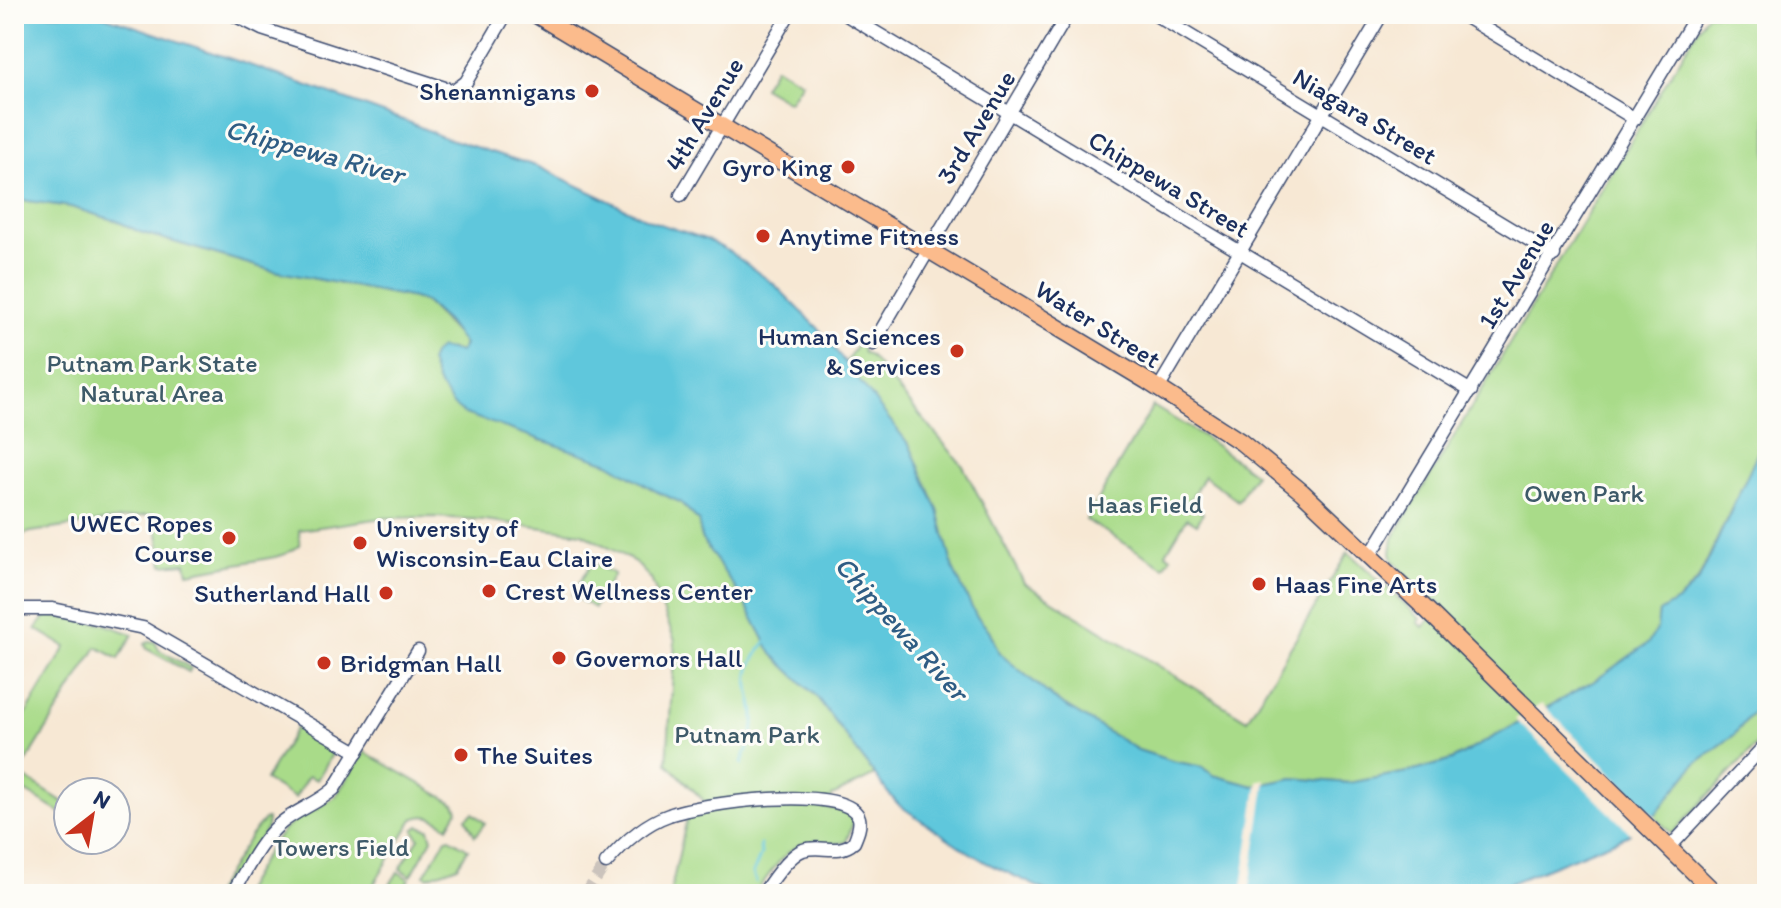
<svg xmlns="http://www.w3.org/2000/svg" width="1781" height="908" font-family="Itim,sans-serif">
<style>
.green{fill:#a9db89;stroke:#628574;stroke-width:2}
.water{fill:#5fc7dc;stroke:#3d7b9d;stroke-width:2}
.pier{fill:#f7e8d4}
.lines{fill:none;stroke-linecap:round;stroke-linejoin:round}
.stream{stroke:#5fc7dc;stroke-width:3}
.minor-tunnel{stroke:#cbc3bc;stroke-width:12;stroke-dasharray:12 6;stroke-linecap:butt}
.minor-casing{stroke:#3c4b70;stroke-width:15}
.major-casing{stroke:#3c4b70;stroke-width:19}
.minor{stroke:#fff;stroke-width:12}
.major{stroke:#fbbb8c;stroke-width:16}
.poi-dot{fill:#c8321e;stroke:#fdfcf7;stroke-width:3}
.labels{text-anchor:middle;stroke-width:6;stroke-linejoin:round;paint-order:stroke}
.poi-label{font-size:26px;fill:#1b2f5e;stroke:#fdfcf7;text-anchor:start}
.street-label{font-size:26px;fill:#1b2f5e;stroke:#fdfcf7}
.park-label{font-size:26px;fill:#3e5a69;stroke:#fdfcf7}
.water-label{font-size:28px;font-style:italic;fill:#2f5d84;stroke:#fdfcf7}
</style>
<rect width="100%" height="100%" fill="#fdfcf7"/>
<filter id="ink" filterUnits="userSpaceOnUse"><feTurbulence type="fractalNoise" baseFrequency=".0125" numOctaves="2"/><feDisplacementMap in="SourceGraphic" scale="16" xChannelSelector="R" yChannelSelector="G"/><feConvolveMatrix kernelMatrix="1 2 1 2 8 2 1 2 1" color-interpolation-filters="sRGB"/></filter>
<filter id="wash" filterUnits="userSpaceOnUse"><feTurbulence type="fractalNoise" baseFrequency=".006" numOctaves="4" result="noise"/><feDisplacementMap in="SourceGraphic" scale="32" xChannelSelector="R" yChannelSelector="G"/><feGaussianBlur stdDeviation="1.8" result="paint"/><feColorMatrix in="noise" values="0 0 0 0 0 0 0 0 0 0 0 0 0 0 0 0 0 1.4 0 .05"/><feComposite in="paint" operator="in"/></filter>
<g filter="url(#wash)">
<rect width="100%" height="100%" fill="#f7e8d4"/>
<g class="green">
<path d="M1707,14H1767V433L1698,580L1679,600L1659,612L1657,629L1648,644L1593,682L1452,760L1418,770L1349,783L1293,778L1254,786L1235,782L1213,775L1203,767L1172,761L1138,750L1057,701L999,653L989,630L976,616L953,569L938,510L910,446L845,364L859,342L864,353L870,356L963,466L1024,583L1247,720L1348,552L1421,619L1418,622L1423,627L1443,606L1438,601L1435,604L1393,561L1391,553L1393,538C1498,363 1604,189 1707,14Z"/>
<path d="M775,67L802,82L789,102L763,87Z"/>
<path d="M14,199L71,207L117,221L140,232L270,270L414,298L425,302L463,341V350L460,352L450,349L539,440L553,443L609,463L656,491L680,502L699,521L701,538L744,601L772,654L816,696L875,775L832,796L828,808L844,810L854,820L846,842C833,846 820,840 807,843C786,846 768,877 756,892L757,894H670L689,809L708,805L667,763L675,641L651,579L635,562L582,533L484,520L434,517L382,518L299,530L300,545L285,554L275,557L188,573L186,563L163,565L155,514L31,532L14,537Z"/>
<path d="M1153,406L1204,437L1255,474L1238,501L1204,476L1188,503L1203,513L1197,524L1187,518L1166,553L1171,557L1164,567L1086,520Z"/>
<path d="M592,562L614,574L594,608L572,595Z"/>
<path d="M47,615L104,624L133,634L119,659L97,647L19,774L68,805V817L14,785V734L66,647L36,629Z"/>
<path d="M150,641L155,642L159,650L191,668L189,672L147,649L145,644Z"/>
<path d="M1767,695V734L1672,834L1654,816L1696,763L1734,735Z"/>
<path d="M296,728L334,751L317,780L308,776L295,798L265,780Z"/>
<path d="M365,752L455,804L458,810L448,827C436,819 427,812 413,819L368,894H242L268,850L284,830L296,820L335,797Z"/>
<path d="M473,813L485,823L475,836L466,818Z"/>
<path d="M265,819H267V828L224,894H214L251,835Z"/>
<path d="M419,826L429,829L432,839L411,876L400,869L419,838L414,830Z"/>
<path d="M450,838L468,849L458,866L428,877L424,875L446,839Z"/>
<path d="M398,872L409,879L400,894H384Z"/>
</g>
<path class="water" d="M14,14H98L267,71L411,123L440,136L539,167L651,221L708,240L730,252L775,285L819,329L910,446L938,510L953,569L976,616L989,630L999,653L1057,701L1138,750L1172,761L1203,767L1213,775L1254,786L1293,778L1349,783L1418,770L1452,760L1593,682L1648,643L1657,629L1659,612L1679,600L1699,580L1767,433V695L1734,735L1696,763L1654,816L1627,836L1483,894H1053L987,863L959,846L899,805L889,794L816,696L772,654L744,601L701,538L699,521L680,502L656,491L609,463L465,414L454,406L437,382L430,362L434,353L440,348L460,352L464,345L447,322L425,302L414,298L270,270L140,232L117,221L71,207L14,199Z"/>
<g class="pier">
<path d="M1542,704L1657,818L1633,836L1515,719Z"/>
<path d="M1266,779L1249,894H1241L1258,781Z"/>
</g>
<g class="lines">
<g class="stream">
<path d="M742,764C744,753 751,744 753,733C760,692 731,685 766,642"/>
<path d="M756,882L753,873L761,854L760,845"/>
</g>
</g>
</g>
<g filter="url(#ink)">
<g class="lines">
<path class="minor-tunnel" d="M586,894L606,863"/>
<g class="minor-casing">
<g id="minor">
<path d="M232,14L262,29L454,91L466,82L506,14"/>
<path d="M845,14L1471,391"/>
<path d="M1154,14L1554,255"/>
<path d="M1461,14L1635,119"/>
<path d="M681,195L789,14"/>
<path d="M873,344L1068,14"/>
<path d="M1158,389L1382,14"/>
<path d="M1370,556L1697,14"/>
<path d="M14,609H53L143,628L357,752"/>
<path d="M1669,848L1767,743"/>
<path d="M606,863C623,843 643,824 669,815C698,804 847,782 859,818C861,826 857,835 854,842C838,856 821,844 803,850C788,856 772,880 763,894"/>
<path d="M232,894C246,871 259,842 280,824C296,810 317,804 334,789L418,651"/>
<path d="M585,894H586"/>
</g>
</g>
<g class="major-casing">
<path id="major" d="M535,14L1147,381L1241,442L1302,492L1428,611L1716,894"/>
</g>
<use href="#minor" class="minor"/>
<use href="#major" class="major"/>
</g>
</g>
<g class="poi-dot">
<circle cx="592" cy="91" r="8"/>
<circle cx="848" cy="167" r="8"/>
<circle cx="763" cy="236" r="8"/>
<circle cx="957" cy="351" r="8"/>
<circle cx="229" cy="538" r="8"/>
<circle cx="360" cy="543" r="8"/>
<circle cx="1259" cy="584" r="8"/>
<circle cx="489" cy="591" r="8"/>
<circle cx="386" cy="593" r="8"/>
<circle cx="559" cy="658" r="8"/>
<circle cx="324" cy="663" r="8"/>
<circle cx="461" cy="755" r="8"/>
</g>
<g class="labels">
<g class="poi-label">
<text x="576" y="100" text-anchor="end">Shenannigans</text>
<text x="832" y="176" text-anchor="end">Gyro King</text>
<text x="779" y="245">Anytime Fitness</text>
<text x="941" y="345" text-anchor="end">Human Sciences<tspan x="941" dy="30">&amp; Services</tspan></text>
<text x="213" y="532" text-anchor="end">UWEC Ropes<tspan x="213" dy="30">Course</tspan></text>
<text x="376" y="537">University of<tspan x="376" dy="30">Wisconsin-Eau Claire</tspan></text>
<text x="1275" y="593">Haas Fine Arts</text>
<text x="505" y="600">Crest Wellness Center</text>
<text x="370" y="602" text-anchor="end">Sutherland Hall</text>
<text x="575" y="667">Governors Hall</text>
<text x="340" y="672">Bridgman Hall</text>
<text x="477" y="764">The Suites</text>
</g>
<g class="street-label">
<text transform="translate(704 114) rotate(-59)" y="9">4th Avenue</text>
<text transform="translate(1365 116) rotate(31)" y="9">Niagara Street</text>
<text transform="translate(976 127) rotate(-59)" y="9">3rd Avenue</text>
<text transform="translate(1169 184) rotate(31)" y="9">Chippewa Street</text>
<text transform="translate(1516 274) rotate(-59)" y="9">1st Avenue</text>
<text transform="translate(1098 324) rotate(32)" y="9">Water Street</text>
</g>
<g class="park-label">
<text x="152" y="372">Putnam Park State<tspan x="152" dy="30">Natural Area</tspan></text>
<text x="1584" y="502">Owen Park</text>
<text x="1145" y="513">Haas Field</text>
<text x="747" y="743">Putnam Park</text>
<text x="341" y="856">Towers Field</text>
</g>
<g class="water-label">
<text transform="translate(315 151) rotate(15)" y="10">Chippewa River</text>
<text transform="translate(902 628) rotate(48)" y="10">Chippewa River</text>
</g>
</g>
<rect width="1781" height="908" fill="none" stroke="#fdfcf7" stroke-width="48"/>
<g transform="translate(92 816) rotate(31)"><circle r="38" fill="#fdfcf7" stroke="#a3aaba" stroke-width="2"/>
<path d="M0-6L14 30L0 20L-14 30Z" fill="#c8321e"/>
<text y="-12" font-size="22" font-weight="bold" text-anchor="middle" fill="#1b2f5e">N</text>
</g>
</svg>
